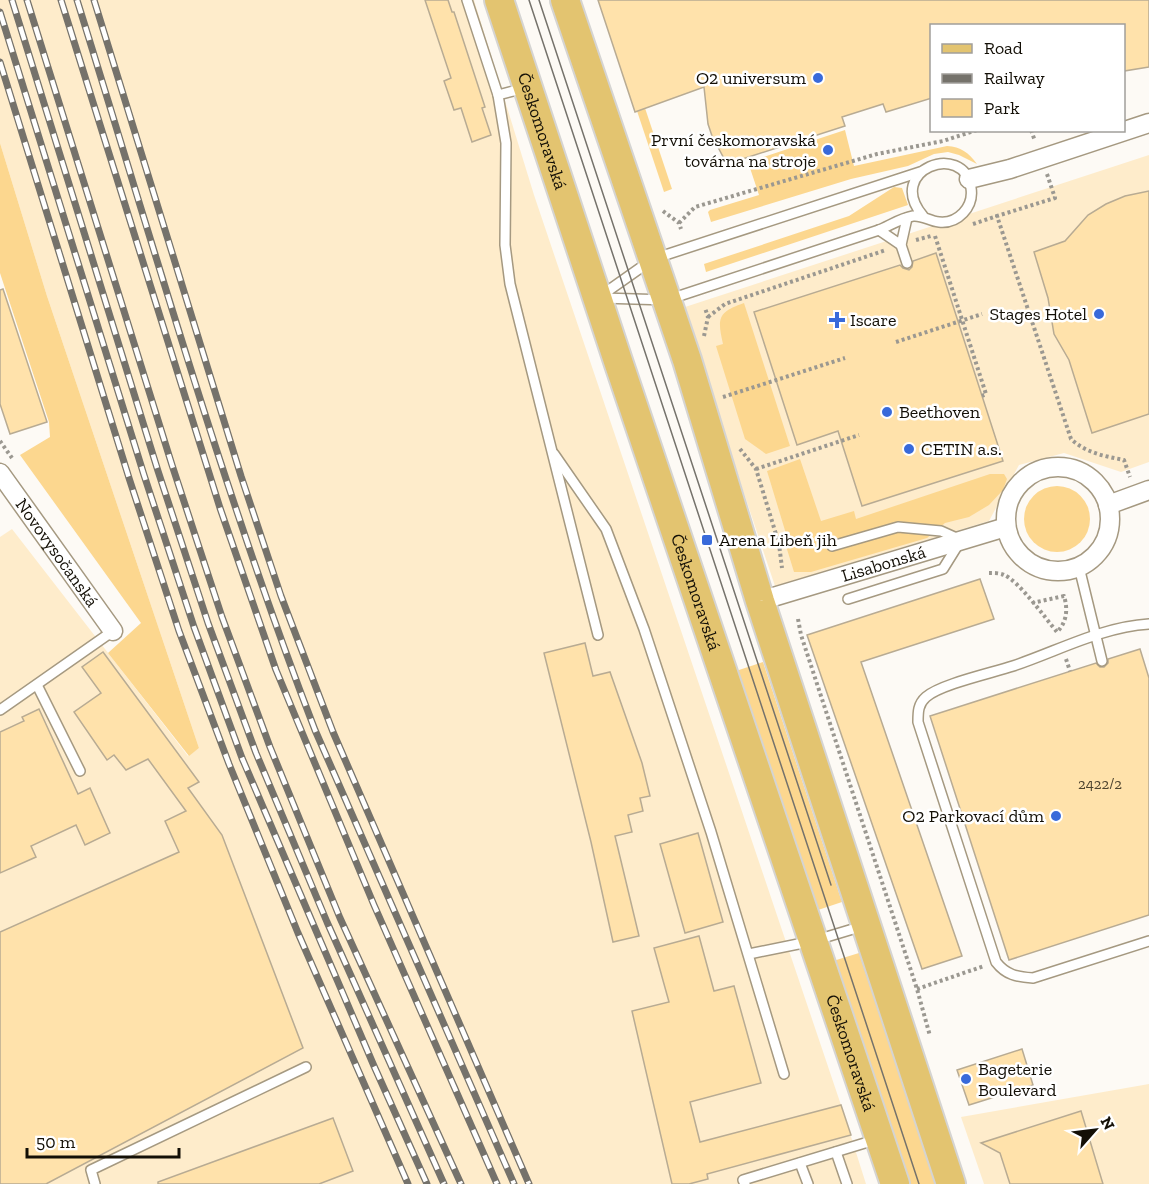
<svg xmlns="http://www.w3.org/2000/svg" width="1149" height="1184" font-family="'Zilla Slab',serif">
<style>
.built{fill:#feeccb}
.green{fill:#fcd78f}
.building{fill:#ffe2ab;stroke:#b8ab93;stroke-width:1.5}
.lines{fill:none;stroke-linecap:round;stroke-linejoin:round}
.lane-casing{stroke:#a59981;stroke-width:12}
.street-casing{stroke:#a59981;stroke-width:21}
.primary-casing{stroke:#d5d4d2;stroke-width:32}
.path{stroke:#9b9891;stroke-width:4;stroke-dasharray:3 3;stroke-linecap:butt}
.lane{stroke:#fff;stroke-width:9}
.street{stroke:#fff;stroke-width:18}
.primary{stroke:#e3c470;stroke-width:28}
.tram{stroke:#75726b;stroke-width:1.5}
.rail-casing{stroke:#75726b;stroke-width:7}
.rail{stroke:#fff;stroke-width:4.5;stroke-dasharray:14;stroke-linecap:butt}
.poi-dot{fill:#396ada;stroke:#fff;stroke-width:2}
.labels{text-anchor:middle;stroke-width:5;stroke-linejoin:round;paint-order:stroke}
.number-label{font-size:15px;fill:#4e442f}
.poi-label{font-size:18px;fill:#130f06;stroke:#fff;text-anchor:start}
.street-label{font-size:18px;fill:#130f06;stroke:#fff}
</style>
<rect width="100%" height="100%" fill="#fdfaf5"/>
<g class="built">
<path d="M0,0H474L534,195L841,1105L866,1184H0V537L12,529L188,756L199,748L47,296L0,143Z"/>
<path d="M1149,155V462L1121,472L1064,453L1019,465L989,521L775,586L682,308Z"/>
<path d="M1149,1084V1184H984L961,1117Z"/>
</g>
<g class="green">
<path d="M637,84L672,189L664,192L629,87Z"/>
<path d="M845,130L854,166L947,146C961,147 968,152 977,164L959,155L948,152L934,154L908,166L851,179L711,222L708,212L710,210L759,195L748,162Z"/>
<path d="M0,143L47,296L199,748L189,756L108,653L141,623L20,455L50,437L49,422L0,273Z"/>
<path d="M894,187L902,188L908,205L706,272L704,264L849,216Z"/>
<path d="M744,303L790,446L766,454L745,439L716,346L723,344C717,318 718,312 744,303Z"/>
<path d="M800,459L821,521L854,511L856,519L990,474H1004L1007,479L1003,490L989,505L969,517L945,523L927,538L811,572H794L786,546L787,537L767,471Z"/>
<circle cx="1057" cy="519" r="33"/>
<path d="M763,662L842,902L815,911L736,671Z"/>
<path d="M859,953L936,1184H907L833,961Z"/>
</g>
<g class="building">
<path d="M425,0H448L452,12H454L485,107L482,108L491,135L472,142L461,108L454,110L444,81L451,78Z"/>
<path d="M598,0H1149V67L1124,71V26H932V98L886,112L883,104L842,117L845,126L727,164L712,136L708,124L704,87L635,112Z"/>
<path d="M1149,191V414L1092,433L1069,360L1054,334L1048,298L1034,252L1065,241L1088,215L1106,204L1125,196Z"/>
<path d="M936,253L1003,461L862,506L838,431L797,445L754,312L900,265L903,268L909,270L912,267L913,261Z"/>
<path d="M3,289L47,422L10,434L0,404V290Z"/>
<path d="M980,579L994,619L861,662L962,956L922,969L807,635Z"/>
<path d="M585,643L593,676L610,672L642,763L650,796L640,798L643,811L628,815L632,832L615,836L639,936L613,942L591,842L544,653Z"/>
<path d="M1140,649L1149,678V915L1009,960L930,716L1096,663L1100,667H1104L1108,663V659Z"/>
<path d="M103,652L199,782L188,788L222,835L303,1048L46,1184H0V932L179,852L165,821L186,811L148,759L126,770L114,755L107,760L74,712L101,693L82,667Z"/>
<path d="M39,709L78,794L90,788L110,833L85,845L76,825L31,846L36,857L0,873V732L24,721L22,717Z"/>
<path d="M698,833L723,922L685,933L660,844Z"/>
<path d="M699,936L714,991L734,986L761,1083L690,1102L700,1142L841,1105L851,1135L707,1174L708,1179L689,1184H672L632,1011L669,1002L654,948Z"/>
<path d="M1022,1049L1033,1085L969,1105L957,1070Z"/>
<path d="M1081,1111L1103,1184H1010L1000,1153L981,1143Z"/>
<path d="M333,1118L353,1171L319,1184H158V1182Z"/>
</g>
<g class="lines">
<g class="lane-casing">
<g id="lane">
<path d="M467,0L498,95L506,143L505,245L510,284L598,635"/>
<path d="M498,95L525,88"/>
<path d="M879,230L901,245"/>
<path d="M907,263L901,245L907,218"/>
<path d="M602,295L653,259L920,172"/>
<path d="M602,298L667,300L879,230C889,226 901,218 913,216C923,215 929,221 939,222C958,224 974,207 971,188C964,140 884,170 923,216"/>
<path d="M554,454L606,529L644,629L711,832L784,1074"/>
<path d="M832,546L898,527L941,531L961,540L943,569L848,599"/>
<path d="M1079,567L1102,661"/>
<path d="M1149,624C1101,627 1058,651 1013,666C992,673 941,684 926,697C918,704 918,712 918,722L996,962C1006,975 1017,977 1033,978L1149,941"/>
<path d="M37,685L80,771"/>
<path d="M0,710L113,631"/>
<path d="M749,954L813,941L863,926"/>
<path d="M836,1152L847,1184"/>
<path d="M800,1163L808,1184"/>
<path d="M95,1184L91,1170L306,1067"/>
<path d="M745,1184L743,1180L878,1139"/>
</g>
</g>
<g class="street-casing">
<g id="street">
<path d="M969,179L1010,169L1149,123"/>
<circle cx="1058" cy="519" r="52"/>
<path id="s1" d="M0,473L113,631"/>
<path d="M1108,505L1149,490"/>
<path id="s2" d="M760,601L1006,527"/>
</g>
</g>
<g class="primary-casing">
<g id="primary">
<path id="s3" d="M499,0L619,364L895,1184"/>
<path d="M565,0L687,360L760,601L951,1184"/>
</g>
</g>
<g class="path">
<path d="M1031,130L1035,141"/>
<path d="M1047,174L1055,198L997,216L1071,439C1086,453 1104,456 1124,460L1130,477"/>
<path d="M663,211L679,223L681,229"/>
<path d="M679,223L695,207L877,154L943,141L977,130"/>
<path d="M973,224L997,216"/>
<path d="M935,236L986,394L982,396"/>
<path d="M916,240L931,236"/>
<path d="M708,317L725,304L886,250"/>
<path d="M704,336L708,317L705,308"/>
<path d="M896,342L982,314"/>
<path d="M723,397L845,358"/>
<path d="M0,441L12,458"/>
<path d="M740,449L756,469L779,544L782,568"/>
<path d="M756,469L859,435"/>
<path d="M989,573C994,573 1000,573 1004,575C1018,580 1046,619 1057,632C1067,622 1068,609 1064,596L1032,603"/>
<path d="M798,619L801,635L917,989L930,1036"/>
<path d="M1066,659L1070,671"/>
<path d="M917,989L984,966"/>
</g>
<use href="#lane" class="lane"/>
<use href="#street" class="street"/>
<use href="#primary" class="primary"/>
<g class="tram">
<path d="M529,0L919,1184"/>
<path d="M539,0L831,885"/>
</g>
<g class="rail-casing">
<g id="rail">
<path d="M12,0L158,471L208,623L256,753L327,922L444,1184"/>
<path d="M27,0L172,465L222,617L270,747L340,918L461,1184"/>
<path d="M61,0L220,508L276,670L374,905L497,1184"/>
<path d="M77,0C153,244 223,491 315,730L514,1184"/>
<path d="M94,0L241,476L281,596L333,732L529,1184"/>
<path d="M0,12L144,475L194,627L242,758L374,1066L427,1184"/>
<path d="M0,62L129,478L179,631L229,764L298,933L408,1184"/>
</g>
</g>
<use href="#rail" class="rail"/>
</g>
<g class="poi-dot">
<circle cx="818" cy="78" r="6"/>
<circle cx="828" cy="150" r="6"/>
<circle cx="1099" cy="314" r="6"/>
<path d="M834 311h6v6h6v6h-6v6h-6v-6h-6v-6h6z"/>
<circle cx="887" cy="412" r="6"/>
<circle cx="909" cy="449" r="6"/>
<rect x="701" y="534" width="12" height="12" rx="3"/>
<circle cx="1056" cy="816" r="6"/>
<circle cx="966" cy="1079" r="6"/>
</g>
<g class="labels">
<g class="number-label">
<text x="1100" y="789">2422/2</text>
</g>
<g class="poi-label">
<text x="806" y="84" text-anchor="end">O2 universum</text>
<text x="816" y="146" text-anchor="end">První českomoravská<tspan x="816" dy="21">továrna na stroje</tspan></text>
<text x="1087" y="320" text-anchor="end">Stages Hotel</text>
<text x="850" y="326">Iscare</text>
<text x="899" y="418">Beethoven</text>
<text x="921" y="455">CETIN a.s.</text>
<text x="719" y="546">Arena Libeň jih</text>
<text x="1044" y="822" text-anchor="end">O2 Parkovací dům</text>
<text x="978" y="1075">Bageterie<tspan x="978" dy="21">Boulevard</tspan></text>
</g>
<g class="street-label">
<text dy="6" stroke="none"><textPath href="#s3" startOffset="138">Českomoravská</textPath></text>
<text dy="6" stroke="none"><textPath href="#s1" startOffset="98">Novovysočanská</textPath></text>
<text dy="6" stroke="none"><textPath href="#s2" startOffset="129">Lisabonská</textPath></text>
<text dy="6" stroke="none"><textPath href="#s3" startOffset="624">Českomoravská</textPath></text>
<text dy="6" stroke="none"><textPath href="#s3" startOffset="1110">Českomoravská</textPath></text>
</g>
</g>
<rect x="930" y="24" width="195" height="108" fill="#ffffff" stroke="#a19f9b" stroke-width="1.5"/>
<rect x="942" y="44" width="30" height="9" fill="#e3c470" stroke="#a19f9b" stroke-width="1.5"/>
<text x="984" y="54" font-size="18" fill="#130f06">Road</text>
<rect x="942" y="74" width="30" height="9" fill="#75726b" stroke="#a19f9b" stroke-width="1.5"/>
<text x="984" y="84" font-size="18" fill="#130f06">Railway</text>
<rect x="942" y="99" width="30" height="18" fill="#fcd78f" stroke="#a19f9b" stroke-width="1.5"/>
<text x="984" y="114" font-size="18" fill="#130f06">Park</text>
<g transform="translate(1095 1130) rotate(62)" stroke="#ffffff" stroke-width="4.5" paint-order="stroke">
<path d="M0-4.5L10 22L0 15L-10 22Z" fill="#130f06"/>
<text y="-9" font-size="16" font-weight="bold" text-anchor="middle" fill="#130f06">N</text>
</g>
<path d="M27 1148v9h152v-9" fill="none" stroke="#130f06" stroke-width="3"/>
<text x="36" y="1148" font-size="18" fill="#130f06" stroke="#ffffff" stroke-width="4.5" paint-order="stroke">50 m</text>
</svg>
